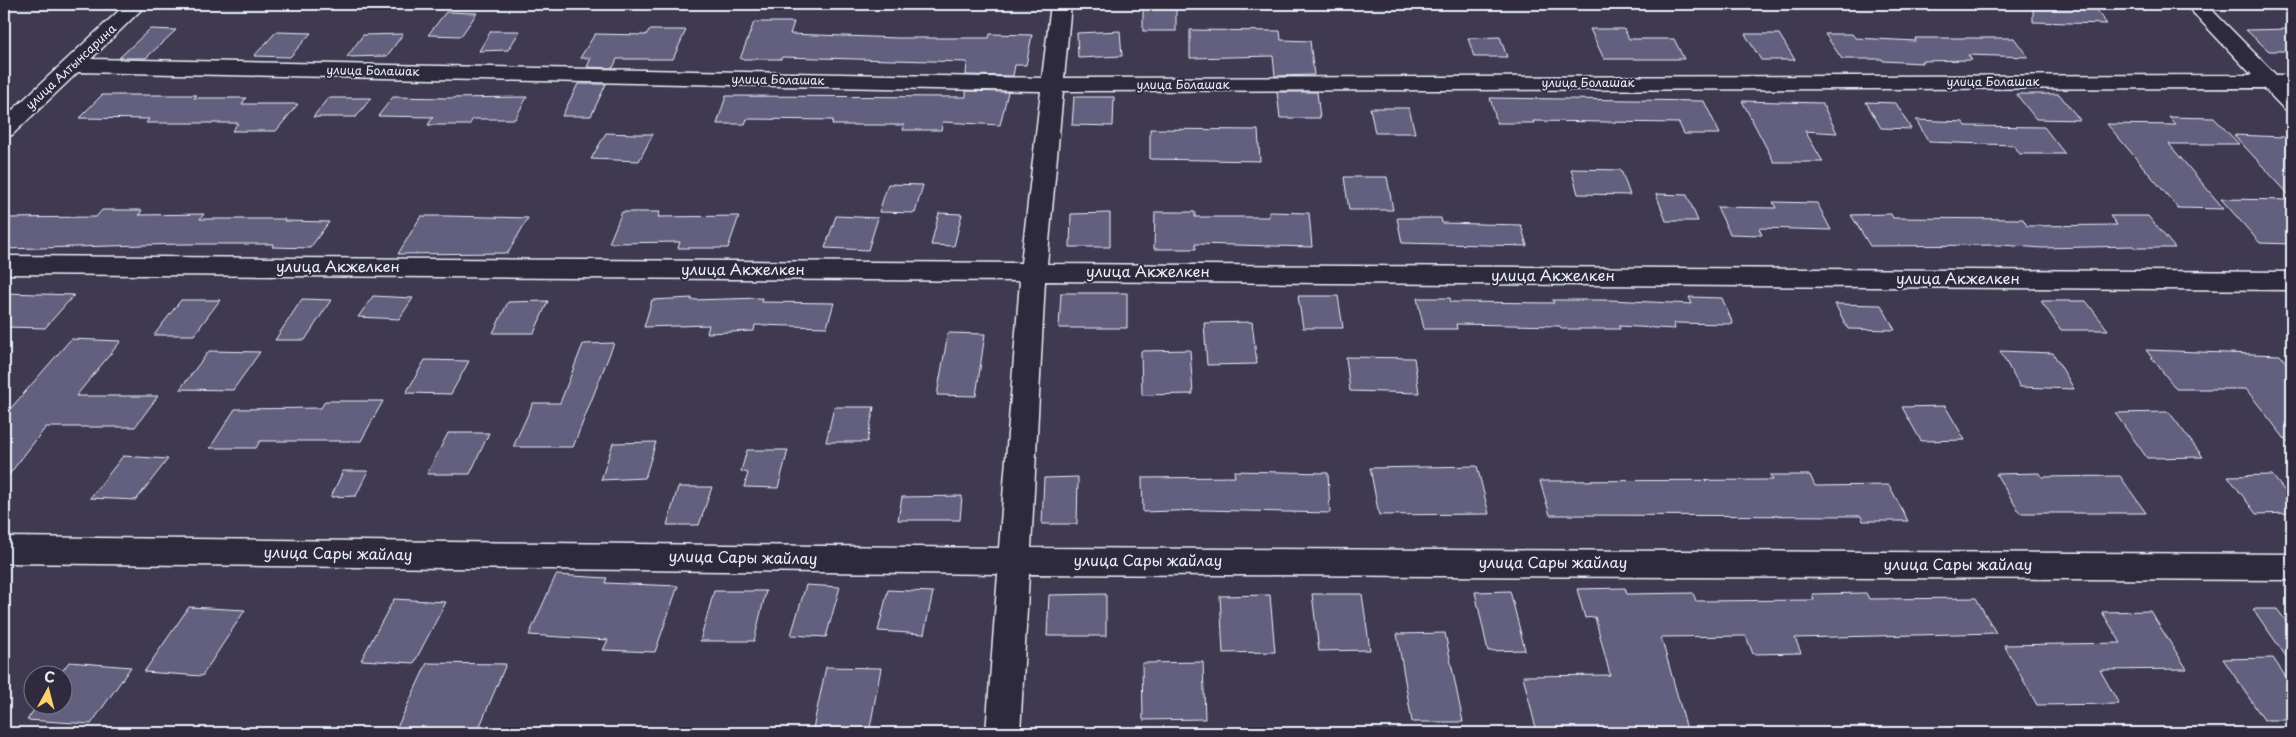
<svg xmlns="http://www.w3.org/2000/svg" width="2296" height="737" font-family="'Playpen Sans',sans-serif">
<style>
.building{fill:#63617f;stroke:#e8f1f8}
.lines{fill:none;stroke-linecap:round;stroke-linejoin:round}
.street-casing{stroke:#e8f1f8;stroke-width:3}
.street{fill:#2f2a3d;fill-rule:evenodd}
.labels{text-anchor:middle;stroke-width:4;stroke-linejoin:round;paint-order:stroke}
.far-street-label{font-size:12px;fill:#e8f1f8;stroke:#2f2a3d}
.street-label{font-size:15px;fill:#e8f1f8;stroke:#2f2a3d}
</style>
<rect width="100%" height="100%" fill="#3f3a51"/>
<filter id="ink" filterUnits="userSpaceOnUse"><feTurbulence type="fractalNoise" baseFrequency=".02" numOctaves="2"/><feDisplacementMap in="SourceGraphic" scale="10" xChannelSelector="R" yChannelSelector="G"/><feConvolveMatrix kernelMatrix="1 2 1 2 8 2 1 2 1" color-interpolation-filters="sRGB"/></filter>
<g filter="url(#ink)">
<g class="building">
<path d="M2091,4L2107,24L2033,22V7Z"/>
<rect x="1143" y="7" width="33" height="24"/>
<path d="M446,12L477,13L461,36L428,35Z"/>
<path d="M754,22H794L790,34L898,38H989L990,34L1032,35L1026,65H1015L1013,76L966,75L967,62L782,57L781,59H740Z"/>
<path d="M150,29L176,30L146,58H119Z"/>
<path d="M1590,29H1624L1629,39H1674L1684,59H1604Z"/>
<path d="M2292,29V51H2269L2246,30Z"/>
<path d="M649,30H686L673,59H617L613,68L587,67L591,58H580L595,34L646,35Z"/>
<path d="M1190,30L1280,31L1281,40L1310,41L1314,75L1275,76L1273,56L1190,58Z"/>
<path d="M491,31H520L508,50L479,51Z"/>
<path d="M1120,31L1122,56L1078,58L1077,33Z"/>
<path d="M276,32L311,33L290,57L254,56Z"/>
<path d="M403,34L387,56L347,57L363,35Z"/>
<path d="M1745,34H1779L1795,60H1761Z"/>
<path d="M1825,34H1852L1855,38L1916,41L1915,38H2014L2028,57L1968,55L1972,60L1921,61L1922,63L1883,61L1882,59H1842Z"/>
<path d="M1500,37L1507,57H1474L1468,38Z"/>
<path d="M578,84H606L591,116H562Z"/>
<path d="M966,91L1008,92L1000,125L943,122L941,130H903L904,125H832L833,120L747,119L745,124H717L726,96L966,97Z"/>
<path d="M1277,92H1317L1320,118H1280Z"/>
<path d="M2016,94H2059L2080,120L2036,119Z"/>
<path d="M102,95H197L194,98H246L242,104H298L276,131H232L238,123H146L149,119L79,118Z"/>
<path d="M393,97L446,98L527,97L515,119H473L469,125H428L433,117L378,116Z"/>
<path d="M1074,97H1114L1113,126L1072,125Z"/>
<path d="M328,98H371L356,117H313Z"/>
<path d="M1490,98L1704,101L1720,134H1684L1679,123L1533,121L1534,123H1497Z"/>
<path d="M1742,101L1822,103L1837,133L1805,131L1823,162H1774Z"/>
<path d="M1866,102L1896,103L1911,129L1881,128Z"/>
<path d="M1370,108H1409L1415,133H1375Z"/>
<path d="M2169,117L2214,118L2239,144H2169L2224,209L2178,208L2107,124L2176,125Z"/>
<path d="M1916,120L1963,122L1966,126L2044,127L2065,154H2020L2013,145L1929,142Z"/>
<path d="M1150,129L1258,130L1260,161L1150,159Z"/>
<path d="M606,133L634,134H653L639,161L591,159Z"/>
<path d="M2234,135L2284,137L2292,145V198Z"/>
<path d="M1571,169L1621,170L1630,195L1578,194Z"/>
<path d="M1344,177H1387L1393,210H1349Z"/>
<path d="M888,184L923,185L915,213L879,212Z"/>
<path d="M1656,194L1687,195L1698,221H1666Z"/>
<path d="M2221,199L2292,200V244L2260,243Z"/>
<path d="M1773,202L1817,203L1831,230L1759,228L1762,235L1730,234L1717,207L1776,208Z"/>
<path d="M102,210H142L139,215L204,214L200,219H285L284,221L329,222L310,248L272,247L274,244H181L4,249V218L96,217Z"/>
<path d="M622,212H660L658,217L739,216L728,248H678L680,242L609,243Z"/>
<path d="M1155,212H1195V217H1269V212L1309,213L1312,247L1195,244L1196,249H1154Z"/>
<path d="M939,213L962,214L954,246L931,245Z"/>
<path d="M1110,213V247H1070L1071,214Z"/>
<path d="M1891,214L1893,218L2023,219L2027,226L2117,225L2110,216H2148L2175,248H2135L2133,246L2042,248L2002,245L1870,246L1851,215Z"/>
<path d="M421,216H447L528,218L508,253L398,254Z"/>
<path d="M836,216L878,218L868,250L825,248Z"/>
<path d="M1397,218H1441L1442,223L1521,225L1527,246L1402,243Z"/>
<path d="M4,293L74,295L45,328L4,327Z"/>
<path d="M1061,293H1127V328H1059Z"/>
<path d="M373,296L413,298L399,319L358,317Z"/>
<path d="M1298,296H1338L1343,328H1303Z"/>
<path d="M1689,297L1722,298L1733,324L1674,323L1675,329L1619,326L1620,329H1561L1560,326L1456,324L1457,329H1424L1417,298H1450L1451,302L1554,303L1552,300H1610L1692,304Z"/>
<path d="M692,298L691,300L762,298L761,302L834,303L827,327L755,325L754,331L707,333L709,325L644,327L652,300Z"/>
<path d="M302,299L331,300L305,340H275Z"/>
<path d="M181,300H220L194,335H154Z"/>
<path d="M548,301L534,333H493L508,302Z"/>
<path d="M2041,301H2086L2108,330H2061Z"/>
<path d="M1835,304L1881,305L1895,330L1848,329Z"/>
<path d="M1252,322L1257,364L1207,365L1204,323Z"/>
<path d="M948,333L985,334L976,396L937,395Z"/>
<path d="M71,339L121,341L76,396H158L135,427H46L4,481V416Z"/>
<path d="M614,343L573,447H513L533,403H560L583,344Z"/>
<path d="M1190,350L1193,394L1142,395L1141,351Z"/>
<path d="M2146,350L2280,355L2292,370V448L2246,389H2176Z"/>
<path d="M209,351L260,352L233,390L180,389Z"/>
<path d="M2000,351L2053,353L2074,389L2020,387Z"/>
<path d="M1346,357L1414,358L1419,393L1350,391Z"/>
<path d="M425,360L469,361L451,394L406,393Z"/>
<path d="M325,401H383L361,441H260L256,448H210L235,409L321,408Z"/>
<path d="M1945,406L1965,440L1921,441L1902,407Z"/>
<path d="M834,407H874L867,442H826Z"/>
<path d="M2169,412L2203,457L2147,458L2115,413Z"/>
<path d="M448,433H489L470,474H427Z"/>
<path d="M656,442L645,478L601,480L613,443Z"/>
<path d="M747,450H788L778,488L744,487L748,473L741,471Z"/>
<path d="M123,456L168,459L136,500L90,498Z"/>
<path d="M1477,466L1489,514L1379,515L1370,468Z"/>
<path d="M343,471H368L356,496L331,497Z"/>
<path d="M1234,471L1328,473L1330,513L1203,510L1143,512L1142,478L1235,477Z"/>
<path d="M2040,473L2042,477L2120,476L2146,513H2020L1996,474Z"/>
<path d="M1770,475H1810L1815,486L1889,485L1908,521H1863L1861,516L1550,515L1540,481L1773,480Z"/>
<path d="M2272,475L2292,500V513L2256,514L2228,476Z"/>
<path d="M1078,477L1077,524H1042L1044,478Z"/>
<path d="M678,487H712L699,525H667Z"/>
<path d="M962,496L960,520H898L902,497Z"/>
<path d="M556,575L607,578L605,583L678,586L655,652L603,650L608,640L529,635Z"/>
<path d="M806,585L840,587L826,637L791,635Z"/>
<path d="M1625,588L1627,594L1693,593L1696,601L1814,600L1812,594L1866,593L1869,599L1976,598L1996,633L1795,638L1801,653L1753,654L1746,636L1661,637L1688,733H1537L1523,676L1610,675L1595,617L1585,618L1577,589Z"/>
<path d="M888,590L933,592L924,634L878,631Z"/>
<path d="M714,591H766L754,641H700Z"/>
<path d="M1510,591L1525,650L1488,651L1475,592Z"/>
<path d="M1106,594V636H1047L1049,595Z"/>
<path d="M1312,594H1362L1370,650L1319,651Z"/>
<path d="M1270,595L1275,652L1223,653L1220,596Z"/>
<path d="M394,599L446,602L414,663L361,660Z"/>
<path d="M189,607L245,610L202,676L144,672Z"/>
<path d="M2253,609H2277L2292,629V665Z"/>
<path d="M2150,611L2187,669L2100,670L2119,704L2037,705L2004,645L2121,643L2102,612Z"/>
<path d="M1445,633L1463,722H1412L1397,634Z"/>
<path d="M2273,658L2292,686V720H2264L2223,659Z"/>
<path d="M69,662L131,667L91,724L27,720L38,704H62V674H60Z"/>
<path d="M1203,662L1205,719L1143,720L1142,663Z"/>
<path d="M427,663L506,664L477,733L395,732Z"/>
<path d="M826,667L881,668L869,733H812Z"/>
</g>
<g class="lines">
<g class="street-casing">
<path id="street" d="M126,4H147L91,59L1042,78L1051,4H1071L1064,78L2252,75L2185,4H2206L2276,75H2292V87L2288,88L2292,92V111L2284,109L2264,88L1063,91L1047,264L2292,272V290L1045,281L1031,548L2292,554V580L1029,574L1020,733H986L998,574L4,563V537L999,548L1020,281L4,274V256L1021,263L1041,91L78,72L12,135L4,137V118Z"/>
</g>
<use href="#street" class="street"/>
</g>
</g>
<g class="labels">
<g class="far-street-label">
<text transform="translate(71 67) rotate(-43)" y="4">улица Алтынсарина</text>
<text transform="translate(373 71) rotate(1)" y="4">улица Болашак</text>
<text transform="translate(778 80) rotate(1)" y="4">улица Болашак</text>
<text x="1993" y="86">улица Болашак</text>
<text x="1588" y="87">улица Болашак</text>
<text x="1183" y="89">улица Болашак</text>
</g>
<g class="street-label">
<text x="338" y="272">улица Акжелкен</text>
<text x="743" y="275">улица Акжелкен</text>
<text x="1148" y="277">улица Акжелкен</text>
<text x="1553" y="281">улица Акжелкен</text>
<text x="1958" y="284">улица Акжелкен</text>
<text transform="translate(338 554) rotate(1)" y="5">улица Сары жайлау</text>
<text transform="translate(743 558) rotate(1)" y="5">улица Сары жайлау</text>
<text x="1148" y="566">улица Сары жайлау</text>
<text x="1553" y="568">улица Сары жайлау</text>
<text x="1958" y="570">улица Сары жайлау</text>
</g>
</g>
<rect width="2296" height="737" fill="none" stroke="#2f2a3d" stroke-width="20"/>
<rect x="10" y="10" width="2276" height="717" fill="none" stroke="#e8f1f8" stroke-width="2" filter="url(#ink)"/>
<g transform="translate(48 690) rotate(7)"><circle r="24" fill="#2f2a3d" stroke="#797a88"/>
<path d="M0-4L9 19L0 12L-9 19Z" fill="#ffd166"/>
<text y="-8" font-size="14" font-weight="bold" text-anchor="middle" fill="#e8f1f8">С</text>
</g>
</svg>
